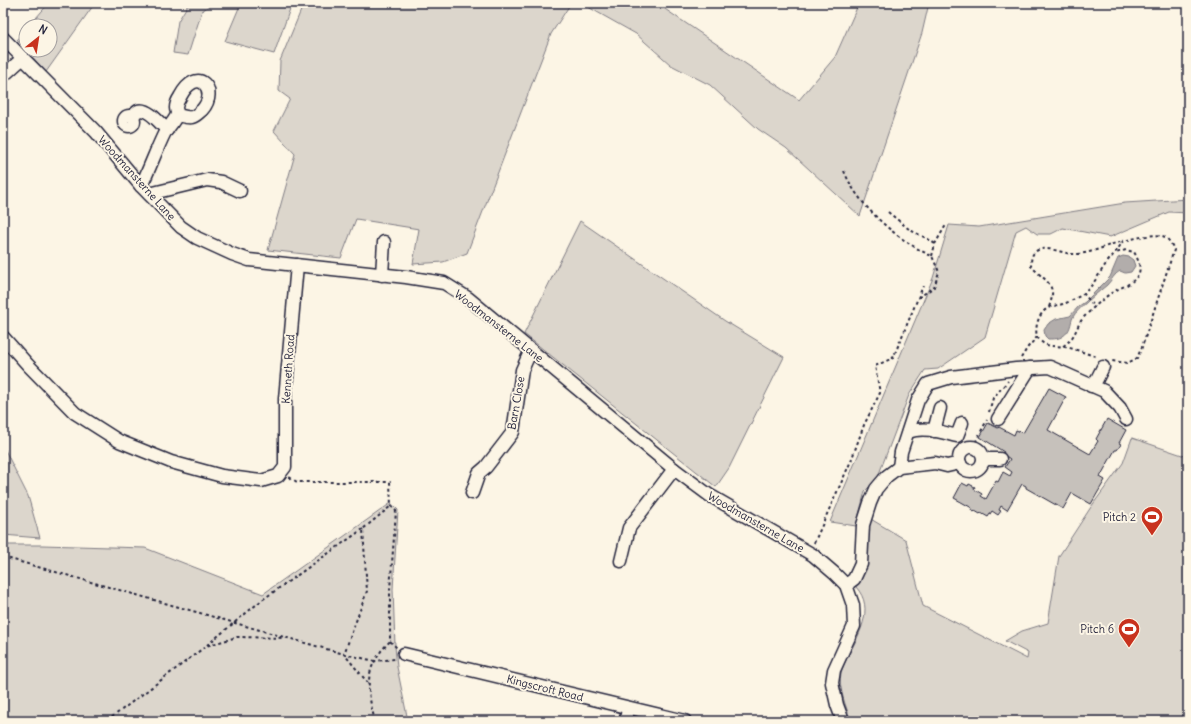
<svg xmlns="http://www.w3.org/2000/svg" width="1191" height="724" font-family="Delius,sans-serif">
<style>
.green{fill:#dcd6cc;stroke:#7f7c84}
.water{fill:#b2adab;stroke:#78757e}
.building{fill:#c6c1bb;stroke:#22223b}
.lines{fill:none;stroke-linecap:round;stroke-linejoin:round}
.minor-casing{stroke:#22223b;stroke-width:15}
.path{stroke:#22223b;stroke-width:2;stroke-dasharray:3 3;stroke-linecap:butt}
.minor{stroke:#fcf5e5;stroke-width:12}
.labels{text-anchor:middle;stroke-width:4;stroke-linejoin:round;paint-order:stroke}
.street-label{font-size:11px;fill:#22223b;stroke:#fcf5e5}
.poi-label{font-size:11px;fill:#22223b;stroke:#fcf5e5;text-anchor:end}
</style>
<rect width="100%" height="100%" fill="#fcf5e5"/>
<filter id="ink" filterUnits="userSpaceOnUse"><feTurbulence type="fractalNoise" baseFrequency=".025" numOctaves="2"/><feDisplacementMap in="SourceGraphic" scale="8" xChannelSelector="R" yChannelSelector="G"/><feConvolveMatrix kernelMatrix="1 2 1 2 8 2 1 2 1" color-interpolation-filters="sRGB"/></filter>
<g filter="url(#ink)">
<g class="green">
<path d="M49,3H95L46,72L17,40L26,30V50H50V26H29Z"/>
<path d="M189,3H213L202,11L188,55L173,53L178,21Z"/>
<path d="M241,3H292L274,54L225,41Z"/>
<path d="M304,3H571L551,34L467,253L443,262L413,264L419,229L356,219L341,258L268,250L295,154L274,131L290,99L279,91L280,61Z"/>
<path d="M581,3H656L799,100L835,57L859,3H929L922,33L860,216L786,148L758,129L710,85L671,65L636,34Z"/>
<path d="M1188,199V213L1169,212L1110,237L1063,228L1051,234H1037L1026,226L1016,231L985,337L938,369L925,370L909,395L877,479L865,491L856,526L830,522L933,278L949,225L979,227L1125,203Z"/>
<path d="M580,221L725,321L784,357L729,468L716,487L524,334Z"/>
<path d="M1132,438L1188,457V721H851C846,706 838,688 841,673C842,668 845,663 847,658C858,636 876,609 856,587L857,582L858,583L859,582L866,565L869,518L906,540L923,606L1027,659L1028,653L1005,641L1022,631L1048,623L1059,556L1091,507L1123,463Z"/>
<path d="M3,446L28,496L40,538L3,535Z"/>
<path d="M391,503L398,510L393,589L395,646L397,667L408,721H3V545H42L145,548L263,594Z"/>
</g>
<path class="water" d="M1123,256L1129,257L1133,260L1135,266L1131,272L1125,273L1120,271C1114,274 1112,280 1107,285C1100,291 1077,309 1073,317C1070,324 1071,331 1063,336C1059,339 1054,339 1048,339L1045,336L1044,330L1048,324L1056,319L1070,316L1079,306L1085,302L1110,277L1118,258Z"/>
<path class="building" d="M1049,388L1066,397L1048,430L1090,454L1098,441L1096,439L1107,419L1126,430L1119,443L1121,444L1120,446L1117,450H1115L1100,477L1105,480L1091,504L1072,493L1063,509L1026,488V486L1022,484L1007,510L1001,506L999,510L1001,511L998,515L992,511L988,517L981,513L980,514L975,511L974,512L971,510L972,508L954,498L962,483L968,486L969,484L975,487L974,489L982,494L981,496L986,499L996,481L998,482L1003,472L1010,476L1012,472L1005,467L1010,459L1003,454L1004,452L980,437L988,423L998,428L999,427L1014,435L1016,430L1023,433Z"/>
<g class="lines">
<g class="minor-casing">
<g id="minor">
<path d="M3,38L96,132L141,186L181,227L197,238L232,254L249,260L406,277L444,283L468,298L674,469L709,495L813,555L834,573L846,585L853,605L854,626L834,670L832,683L837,705L843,721"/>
<path d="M3,76L23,58"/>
<circle cx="129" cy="121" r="5"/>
<path d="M132,117C134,115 136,112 138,111C147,107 161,124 167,130"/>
<path d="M141,186C150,168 156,150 165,132C168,128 176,119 177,114C178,112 176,111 176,108C176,104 178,100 180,97C197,64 220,90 202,110C199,112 196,116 192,117C188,118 182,116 177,115"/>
<path d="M149,194L207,180L221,182L240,191"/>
<path d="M382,275L384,242"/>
<path d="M3,337L28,365L75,413L119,441L171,462L222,476L261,481L278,476L285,467V399L297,265"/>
<path d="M1091,386L1097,379L1103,367"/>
<path d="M998,419L1030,368"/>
<path d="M934,431L940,408"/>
<path d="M908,432C924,426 941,432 957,436L962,423"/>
<circle cx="971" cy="459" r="12"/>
<path d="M983,461L988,459H1000"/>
<path d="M899,467L901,452L918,400L928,384L951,377L1016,369L1050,367L1104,391L1120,408L1126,419"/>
<path d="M472,493L479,473L486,467L513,432L522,370L531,350"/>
<path d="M621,561L629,528L674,469"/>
<path d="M846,585L854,579L861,564L863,525L870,503L876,489L887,476L899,467L935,463L947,466L960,463"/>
<path d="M404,654L685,721"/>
<path d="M626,721L628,708"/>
</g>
</g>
<g class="path">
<path d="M844,171C858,206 898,241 932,256L939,272L934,287L918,298"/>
<path d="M888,212L910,230L928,239L935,244"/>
<path d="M932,256L935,244L946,225"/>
<path d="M1083,293L1095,307"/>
<path d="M1049,307C1058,284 1046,282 1031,266C1031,260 1031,253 1038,250C1047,246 1062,253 1072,254C1090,255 1106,245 1123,241"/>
<path d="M1037,337C1046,349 1053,345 1065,347C1076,349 1087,354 1098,357"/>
<path d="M1063,346C1077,337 1075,327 1084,317C1092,309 1101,300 1110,294C1119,287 1131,286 1138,275C1142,268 1138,259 1134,252L1126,250L1116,253"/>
<path d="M1021,358L1028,347L1037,337C1035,329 1037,318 1044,311C1050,305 1059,306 1066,303C1071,301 1076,298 1080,296C1094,287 1099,272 1109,260C1114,254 1119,248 1123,241C1133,239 1156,232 1165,237C1169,240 1172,245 1174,250L1142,347L1137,358L1128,363L1112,361"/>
<path d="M989,412L993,398L1008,381"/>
<path d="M975,448V443L987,420"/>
<path d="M814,543L851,461L864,425L880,393L875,366L893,358L923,286"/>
<path d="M3,557L344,654L375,661L381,651L390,641V589L396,511L391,506L390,482H297L289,477"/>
<path d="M390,641L397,648"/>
<path d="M207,645L262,600L363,529"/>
<path d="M368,683L344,654L367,591L363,529L391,506"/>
<path d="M107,721L206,646L237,637L285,638"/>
<path d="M371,721L373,715"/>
<path d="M375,721C370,702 364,679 375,661L395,659"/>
</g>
<use href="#minor" class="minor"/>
</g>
</g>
<defs>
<g id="stadium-pin" transform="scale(1.15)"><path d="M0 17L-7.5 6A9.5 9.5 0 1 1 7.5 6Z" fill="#c8321e" stroke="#fcf5e5"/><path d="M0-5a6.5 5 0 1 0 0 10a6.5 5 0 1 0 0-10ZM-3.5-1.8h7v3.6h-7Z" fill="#fff"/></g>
</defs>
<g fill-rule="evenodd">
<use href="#stadium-pin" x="1152" y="517"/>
<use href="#stadium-pin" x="1129" y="629"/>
</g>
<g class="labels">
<g class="street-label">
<text transform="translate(137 178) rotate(48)" y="4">Woodmansterne Lane</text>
<text transform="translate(499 326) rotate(38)" y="4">Woodmansterne Lane</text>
<text transform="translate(288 369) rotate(-86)" y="4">Kenneth Road</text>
<text transform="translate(516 403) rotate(-80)" y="4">Barn Close</text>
<text transform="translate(756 522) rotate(30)" y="4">Woodmansterne Lane</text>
<text transform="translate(545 688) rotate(14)" y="4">Kingscroft Road</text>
</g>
<g class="poi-label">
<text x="1136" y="521">Pitch 2</text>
<text x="1114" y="633">Pitch 6</text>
</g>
</g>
<rect width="1191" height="724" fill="none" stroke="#fcf5e5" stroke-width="16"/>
<rect x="8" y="8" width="1175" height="708" fill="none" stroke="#22223b" stroke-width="1.5" filter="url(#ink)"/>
<g transform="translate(38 38) rotate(30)"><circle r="19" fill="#fcf5e5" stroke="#a5a1a1"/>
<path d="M0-3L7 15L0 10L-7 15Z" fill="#c8321e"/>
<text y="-6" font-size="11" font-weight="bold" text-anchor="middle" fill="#22223b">N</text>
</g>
</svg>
